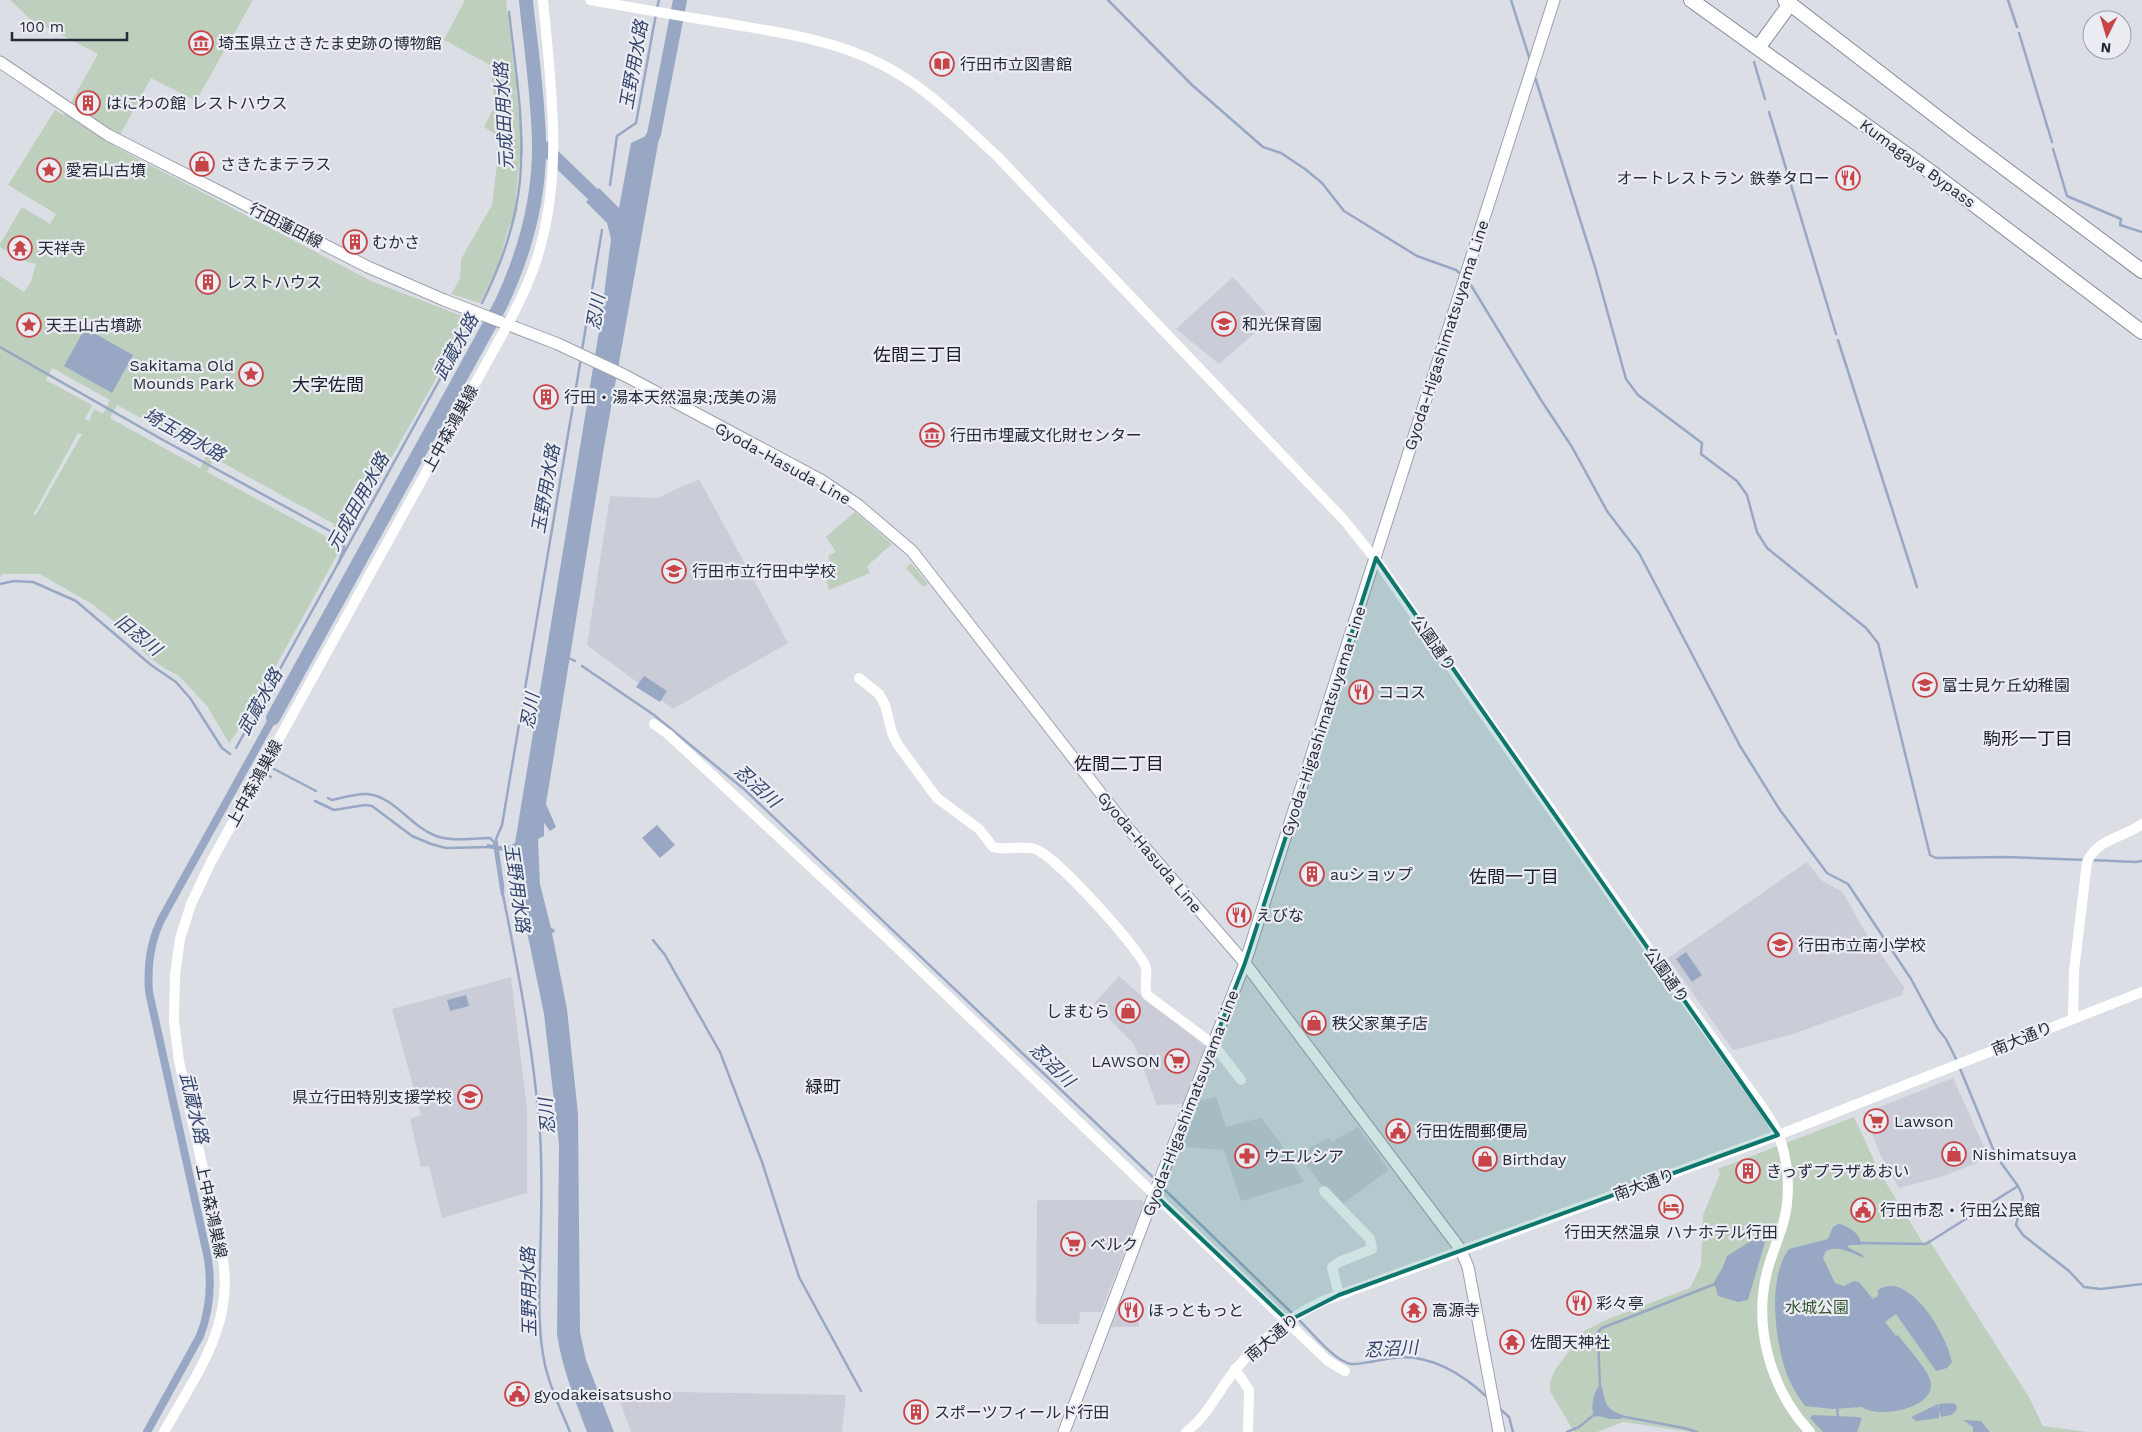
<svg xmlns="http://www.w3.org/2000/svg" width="2142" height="1432" font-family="'Work Sans','Noto Sans JP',sans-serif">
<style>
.built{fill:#cacdd7}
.green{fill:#bfcfbd;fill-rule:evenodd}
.water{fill:#98a8c4}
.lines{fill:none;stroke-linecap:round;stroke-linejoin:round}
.stream{stroke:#98a8c4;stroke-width:2.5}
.canal{stroke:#98a8c4;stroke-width:8}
.river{stroke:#98a8c4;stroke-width:14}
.primary-casing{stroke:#9ca1b0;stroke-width:13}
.highway-casing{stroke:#848a9b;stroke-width:16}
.secondary{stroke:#fff;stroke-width:10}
.primary{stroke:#fff;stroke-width:11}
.highway{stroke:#fff;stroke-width:14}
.marked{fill:#0f766e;fill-opacity:0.2;stroke:#0f766e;stroke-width:4;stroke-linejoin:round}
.labels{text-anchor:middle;stroke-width:4.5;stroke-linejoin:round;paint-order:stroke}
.poi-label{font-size:16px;fill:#262b3b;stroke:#ebedf3;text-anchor:start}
.street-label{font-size:16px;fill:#262b3b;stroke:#ebedf3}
.park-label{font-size:16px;fill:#375634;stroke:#ebedf3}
.water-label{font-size:18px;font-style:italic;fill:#33456c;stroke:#ebedf3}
.neighbourhood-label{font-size:18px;fill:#191d2b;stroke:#ebedf3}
</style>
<rect width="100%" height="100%" fill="#dcdee5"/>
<g class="built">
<path d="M1233,277L1271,319L1219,364L1176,329Z"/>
<path d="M699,479L788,643L673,709L587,645L610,496L657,498Z"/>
<path d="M1807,862L1821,880L1841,891L1845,896L1865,932L1904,987L1902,995L1790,1035L1733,1050L1668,958Z"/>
<path d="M1119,976L1146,1000L1186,1029L1205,1046L1183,1104L1157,1105L1134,1044L1094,1004Z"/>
<path d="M511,977L527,1109V1193L442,1218L429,1166L421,1167L410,1119L421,1115L392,1009Z"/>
<path d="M1953,1078L1989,1158L1944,1176L1899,1188L1880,1154L1864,1113Z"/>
<path d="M1216,1097L1226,1127L1261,1118L1280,1142L1304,1182L1241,1201L1224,1150L1181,1147L1198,1101Z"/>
<path d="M1358,1127L1389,1170L1341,1205L1325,1189L1297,1154L1329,1138L1332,1142Z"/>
<path d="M1039,1200H1141L1144,1203L1101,1312H1080L1079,1324H1039L1036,1321L1037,1202Z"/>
<path d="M1119,1305H1139V1327H1111Z"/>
<path d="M616,1391L846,1395L842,1432H631Z"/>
</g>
<g class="green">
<path d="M10,0H253L196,101L151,78L114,146L371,281L470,319L349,532L341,528L334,542L342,546L261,693L266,697L262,703L256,700L243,724L229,743L207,706L179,676L164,668L149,657L117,624L95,606L40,574H2L0,577V276L24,292L31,281L36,264L27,262L0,247V244L22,207L50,224L56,214L8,185L55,110L64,115L98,54L29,18ZM52,368L110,400L103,414L94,409L89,421L85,419L92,405L46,380ZM117,405L207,454L200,468L110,418ZM78,433L82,434L36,515H33ZM214,458L334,524L327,537L207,472Z"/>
<path d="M465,0H506L515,76H518L519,88L516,89L521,135L523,136V156H520L515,208H518L514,224H510L497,268L480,303L451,294L460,279L461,259L492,205L497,164V135L484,127L495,105L490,65L444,40Z"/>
<path d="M855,512L892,544L867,566L870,573L829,590L824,574L832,569L828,556L836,552L826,537Z"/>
<path d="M911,563L928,584L923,587L906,568Z"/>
<path d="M1854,1117L1880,1173L1923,1243L1929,1240L2029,1397L2043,1426L2087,1432H1691L1623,1422L1597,1432H1574L1550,1391V1382L1555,1370L1584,1331L1608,1319L1690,1288L1701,1265L1703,1215L1720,1174L1718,1169Z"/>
</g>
<g class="water">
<path d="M646,136L659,138L604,447L546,804L556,827L550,831L544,823V836L538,839L540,884L551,928L554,929L555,932L552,933L567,1009L578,1114L580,1332L586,1360L614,1432H587C575,1400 562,1368 557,1334L559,1144L544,1014L516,878L514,853L487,848V844L507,847L515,843L601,319L611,239L607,223L586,202L599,188L619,208L631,143Z"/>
<path d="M85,328L133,355L112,393L64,366Z"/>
<path d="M644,676L667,691L660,702L636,687Z"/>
<path d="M657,825L675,845L660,858L642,838Z"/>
<path d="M1686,952L1702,975L1692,982L1676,959Z"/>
<path d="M466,995L469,1006L450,1011L447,1000Z"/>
<path d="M1838,1224C1848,1225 1861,1234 1861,1245H1850L1847,1247L1863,1255L1864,1258C1851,1253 1839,1245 1826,1251L1823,1258L1835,1283L1844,1286L1854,1281L1859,1282L1873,1299L1878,1296V1290C1909,1269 1948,1337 1952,1362L1947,1368L1936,1371L1896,1314L1885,1322L1896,1336L1898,1335C1906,1346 1929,1370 1931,1383C1934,1409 1878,1419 1862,1407L1833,1409L1805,1406C1798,1396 1790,1384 1786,1372C1775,1340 1767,1278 1789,1249L1828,1239L1833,1227Z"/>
<path d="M1759,1236H1765L1766,1239L1748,1300L1738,1302L1718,1296L1714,1282L1723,1267L1727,1256Z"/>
<path d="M1602,1387C1606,1404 1605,1409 1623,1415L1621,1419H1611L1598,1416L1595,1417C1590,1407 1593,1399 1597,1388Z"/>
<path d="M1950,1403L1956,1404L1957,1410L1951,1415L1941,1417L1939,1411V1418L1916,1421L1911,1417L1938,1404L1939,1409V1404Z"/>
<path d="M1813,1415L1858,1417L1862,1418L1857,1432H1823L1810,1418Z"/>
<path d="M1963,1420L1981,1421L1990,1432H1973V1427Z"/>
</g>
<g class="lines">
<g class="stream">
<path d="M1108,0L1192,85L1263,147L1281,153L1305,169L1322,183L1344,211L1417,256L1456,270L1463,276"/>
<path d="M1511,0L1530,60"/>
<path d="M2008,0L2017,27"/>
<path d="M657,8L659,0"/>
<path d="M2019,33L2052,142"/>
<path d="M1754,62L1765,99"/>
<path d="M1534,74L1595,267L1626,379L1638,395L1702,443L1701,454L1737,481L1747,495L1757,532L1767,548L1866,628L1878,643L1930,855L1936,858L2006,857L2086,860"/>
<path d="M1769,112L1836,334"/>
<path d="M2053,149L2067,196L2121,219L2120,225L2142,232"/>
<path d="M610,185L617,136L636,123L656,14"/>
<path d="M1469,282L1541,400L1572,447L1607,511L1639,553L1740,746L1780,810L1827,873L1848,884L1911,979L1938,1029L1946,1039L1957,1061"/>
<path d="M482,303C501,265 516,223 520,180C525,124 515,67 509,12"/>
<path d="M1838,340L1917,587"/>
<path d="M0,347L163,440L330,531"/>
<path d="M582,350L602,230"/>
<path d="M338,564L344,548L343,540L338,534"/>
<path d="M0,584L14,581L33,582L76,601L151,665L176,682L190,698L222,748L230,754"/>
<path d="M567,657L575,661"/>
<path d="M582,666L654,715L745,790L1157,1181"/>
<path d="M265,696L472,321"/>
<path d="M236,748L261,703"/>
<path d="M274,769L316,791"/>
<path d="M266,774L271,777"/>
<path d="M328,798L332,800C343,798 356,793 367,794C394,796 411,827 436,836C453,842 472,838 490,838L494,842L502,894"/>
<path d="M315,801L334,810L365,805L372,806L412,836L431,844L446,848L489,847"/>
<path d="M2091,860L2136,862L2142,861"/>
<path d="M653,940L665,955L720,1052L762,1162L799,1277L861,1391"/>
<path d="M1959,1066L1996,1156L2018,1186L2023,1197L2016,1225L2023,1235L2069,1271L2084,1287L2101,1289L2142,1284"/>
<path d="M1162,1187L1293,1314"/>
<path d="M1860,1243L1926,1244L2018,1186"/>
<path d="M1298,1319C1311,1331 1334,1361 1351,1364C1358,1365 1384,1359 1393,1358C1429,1353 1463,1374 1488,1398"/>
<path d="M1600,1389L1598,1332L1602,1328L1715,1284"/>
<path d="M1498,1407L1509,1417L1513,1432"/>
<path d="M1837,1407L1838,1418"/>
<path d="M1620,1416L1684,1428L1697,1432"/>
<path d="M570,1432C561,1410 550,1388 545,1365C538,1333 539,1299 540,1267C541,1223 543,1178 540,1134C534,1052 519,975 503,895V886L496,839L502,825L581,358"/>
<path d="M1567,1432L1579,1427L1595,1414"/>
</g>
<path class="canal" d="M147,1432L200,1336C210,1310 212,1286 208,1259L149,992C147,966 150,942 162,918L273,718"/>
<g class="river">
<path d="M545,148L605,206"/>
<path d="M645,152L654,134L680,0"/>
<path d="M273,718L501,304C525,253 540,198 539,142C538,95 531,48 526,1"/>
</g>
<g class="primary-casing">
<g id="primary">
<path d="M0,62L108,135L368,267L444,300L558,344L624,375L821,480L858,505L912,551L1127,827L1245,963L1461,1250L1468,1267L1499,1432"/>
<path d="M1064,1432L1152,1200L1245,963L1554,0"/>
</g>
</g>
<g class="highway-casing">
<g id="highway">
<path d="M1691,0L1935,175L2142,332"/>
<path d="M1785,0L1963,137L2142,271"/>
<path d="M1758,48L1790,4"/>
</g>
</g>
<g class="secondary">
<path d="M590,0C635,8 679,16 724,23C777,32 832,39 881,64C925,86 960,122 996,155L1344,520L1380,565C1477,706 1576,844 1674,985C1696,1016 1719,1047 1742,1079C1754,1096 1769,1114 1778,1134C1789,1161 1791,1196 1783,1224C1778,1240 1771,1256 1767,1272C1753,1328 1771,1390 1810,1432"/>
<path d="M859,678L879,694L885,705L892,733L898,745L937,798L979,829L993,847C1007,851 1021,845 1035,849C1056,856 1134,943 1145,965C1149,974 1143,985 1147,995L1214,1045L1241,1080"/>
<path d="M654,724L668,734L885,936L1328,1361L1345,1371"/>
<path d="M2073,1018L2074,971L2087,862C2098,838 2123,838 2142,824"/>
<path d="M1324,1191L1370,1239L1372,1249L1339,1262L1332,1267L1339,1295"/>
<path d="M1235,1369L1249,1390L1248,1432"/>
<path d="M164,1432C196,1374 236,1324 222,1254L179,1061L174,1021L175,975L180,939L191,904L211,862L508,324C519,303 530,281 537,258C564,174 551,86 543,0"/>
<path d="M1186,1432C1208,1416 1219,1389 1236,1369C1260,1340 1290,1317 1323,1301L1778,1135L2142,992"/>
</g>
<use href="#primary" class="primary"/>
<use href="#highway" class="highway"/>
</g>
<path class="marked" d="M1376,558L1778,1135L1339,1295L1288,1321L1154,1194L1245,963Z"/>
<defs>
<g id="museum-ring" transform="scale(1.25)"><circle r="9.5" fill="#ebedf3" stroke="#c74448" stroke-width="1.5"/><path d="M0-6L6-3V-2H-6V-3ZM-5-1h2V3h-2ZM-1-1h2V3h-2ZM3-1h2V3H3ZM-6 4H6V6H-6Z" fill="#c74448"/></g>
<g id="library-ring" transform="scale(1.25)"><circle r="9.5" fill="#ebedf3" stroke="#c74448" stroke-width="1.5"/><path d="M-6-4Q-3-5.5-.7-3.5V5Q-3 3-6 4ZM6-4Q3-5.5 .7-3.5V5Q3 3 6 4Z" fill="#c74448"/></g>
<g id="building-ring" transform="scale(1.25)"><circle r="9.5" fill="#ebedf3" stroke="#c74448" stroke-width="1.5"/><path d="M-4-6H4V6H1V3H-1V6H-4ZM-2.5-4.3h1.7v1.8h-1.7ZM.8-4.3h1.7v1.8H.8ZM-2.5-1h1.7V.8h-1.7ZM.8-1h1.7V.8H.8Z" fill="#c74448"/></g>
<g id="shop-ring" transform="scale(1.25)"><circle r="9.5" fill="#ebedf3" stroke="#c74448" stroke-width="1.5"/><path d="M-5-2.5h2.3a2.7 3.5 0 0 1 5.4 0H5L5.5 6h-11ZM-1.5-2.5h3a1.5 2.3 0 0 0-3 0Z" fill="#c74448"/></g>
<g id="sight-ring" transform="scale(1.25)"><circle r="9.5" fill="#ebedf3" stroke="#c74448" stroke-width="1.5"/><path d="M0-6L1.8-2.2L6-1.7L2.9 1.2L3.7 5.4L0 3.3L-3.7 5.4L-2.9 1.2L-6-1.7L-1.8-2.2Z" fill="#c74448"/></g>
<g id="restaurant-ring" transform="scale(1.25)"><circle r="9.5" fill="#ebedf3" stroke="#c74448" stroke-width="1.5"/><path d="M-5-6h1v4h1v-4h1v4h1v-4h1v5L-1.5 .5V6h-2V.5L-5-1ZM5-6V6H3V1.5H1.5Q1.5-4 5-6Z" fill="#c74448"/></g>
<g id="temple-ring" transform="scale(1.25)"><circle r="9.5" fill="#ebedf3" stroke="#c74448" stroke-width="1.5"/><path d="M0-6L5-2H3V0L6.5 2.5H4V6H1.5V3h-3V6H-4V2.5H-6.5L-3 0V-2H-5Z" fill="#c74448"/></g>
<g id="school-ring" transform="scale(1.25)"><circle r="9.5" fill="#ebedf3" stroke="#c74448" stroke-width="1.5"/><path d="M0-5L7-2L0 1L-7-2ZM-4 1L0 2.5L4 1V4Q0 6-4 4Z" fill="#c74448"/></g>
<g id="supermarket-ring" transform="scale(1.25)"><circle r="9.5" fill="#ebedf3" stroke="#c74448" stroke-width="1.5"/><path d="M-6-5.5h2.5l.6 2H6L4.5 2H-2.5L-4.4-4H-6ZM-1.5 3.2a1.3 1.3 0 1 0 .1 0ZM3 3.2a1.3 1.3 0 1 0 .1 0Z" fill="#c74448"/></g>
<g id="civic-ring" transform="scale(1.25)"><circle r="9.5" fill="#ebedf3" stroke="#c74448" stroke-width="1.5"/><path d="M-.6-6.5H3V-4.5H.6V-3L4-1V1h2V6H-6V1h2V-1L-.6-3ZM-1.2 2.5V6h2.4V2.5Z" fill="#c74448"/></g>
<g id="pharmacy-ring" transform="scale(1.25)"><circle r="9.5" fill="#ebedf3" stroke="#c74448" stroke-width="1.5"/><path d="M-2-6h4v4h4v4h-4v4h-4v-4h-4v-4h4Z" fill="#c74448"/></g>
<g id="hotel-ring" transform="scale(1.25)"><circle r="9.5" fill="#ebedf3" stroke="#c74448" stroke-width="1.5"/><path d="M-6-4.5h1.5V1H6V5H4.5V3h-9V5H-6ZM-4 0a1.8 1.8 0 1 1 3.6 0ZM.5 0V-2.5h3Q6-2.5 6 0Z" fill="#c74448"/></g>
</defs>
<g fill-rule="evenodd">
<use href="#museum-ring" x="201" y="43"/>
<use href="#library-ring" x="942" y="64"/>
<use href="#building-ring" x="88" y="103"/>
<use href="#shop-ring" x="202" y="164"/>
<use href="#sight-ring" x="49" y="170"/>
<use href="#restaurant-ring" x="1848" y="178"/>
<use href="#building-ring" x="355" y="242"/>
<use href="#temple-ring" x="20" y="248"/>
<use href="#building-ring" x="208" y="282"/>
<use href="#school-ring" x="1224" y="324"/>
<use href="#sight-ring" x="29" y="325"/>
<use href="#sight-ring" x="251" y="374"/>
<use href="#building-ring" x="546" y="397"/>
<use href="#museum-ring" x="932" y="435"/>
<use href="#school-ring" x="674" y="571"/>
<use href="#school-ring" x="1925" y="685"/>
<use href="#restaurant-ring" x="1361" y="692"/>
<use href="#building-ring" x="1312" y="874"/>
<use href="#restaurant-ring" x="1239" y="915"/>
<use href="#school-ring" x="1780" y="945"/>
<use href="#shop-ring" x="1128" y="1011"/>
<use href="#shop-ring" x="1314" y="1023"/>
<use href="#supermarket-ring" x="1177" y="1061"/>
<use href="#school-ring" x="470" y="1097"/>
<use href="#supermarket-ring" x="1876" y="1121"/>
<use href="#civic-ring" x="1398" y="1131"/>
<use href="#shop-ring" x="1954" y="1154"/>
<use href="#pharmacy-ring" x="1247" y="1156"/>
<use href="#shop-ring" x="1485" y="1159"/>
<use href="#building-ring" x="1748" y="1171"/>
<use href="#hotel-ring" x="1671" y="1207"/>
<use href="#civic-ring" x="1863" y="1210"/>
<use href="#supermarket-ring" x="1073" y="1244"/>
<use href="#restaurant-ring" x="1579" y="1303"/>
<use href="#restaurant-ring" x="1131" y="1310"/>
<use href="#temple-ring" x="1414" y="1310"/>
<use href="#temple-ring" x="1512" y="1342"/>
<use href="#civic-ring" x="517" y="1394"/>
<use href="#building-ring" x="916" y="1412"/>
</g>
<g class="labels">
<g class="poi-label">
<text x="218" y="49">埼玉県立さきたま史跡の博物館</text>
<text x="960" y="70">行田市立図書館</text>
<text x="106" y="109">はにわの館 レストハウス</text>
<text x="220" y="170">さきたまテラス</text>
<text x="66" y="176">愛宕山古墳</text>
<text x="1830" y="184" text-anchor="end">オートレストラン 鉄拳タロー</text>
<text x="372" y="248">むかさ</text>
<text x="38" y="254">天祥寺</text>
<text x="226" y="288">レストハウス</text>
<text x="1242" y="330">和光保育園</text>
<text x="46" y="331">天王山古墳跡</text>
<text x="234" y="371" text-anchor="end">Sakitama Old<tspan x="234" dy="18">Mounds Park</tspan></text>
<text x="564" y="403">行田・湯本天然温泉;茂美の湯</text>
<text x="950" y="441">行田市埋蔵文化財センター</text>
<text x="692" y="577">行田市立行田中学校</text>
<text x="1942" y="691">富士見ケ丘幼稚園</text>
<text x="1378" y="698">ココス</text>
<text x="1330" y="880">auショップ</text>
<text x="1256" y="921">えびな</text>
<text x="1798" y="951">行田市立南小学校</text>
<text x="1110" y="1017" text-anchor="end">しまむら</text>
<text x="1332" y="1029">秩父家菓子店</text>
<text x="1160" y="1067" text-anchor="end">LAWSON</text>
<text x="452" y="1103" text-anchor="end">県立行田特別支援学校</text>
<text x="1894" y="1127">Lawson</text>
<text x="1416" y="1137">行田佐間郵便局</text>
<text x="1972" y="1160">Nishimatsuya</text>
<text x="1264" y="1162">ウエルシア</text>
<text x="1502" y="1165">Birthday</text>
<text x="1766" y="1177">きっずプラザあおい</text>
<text x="1880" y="1216">行田市忍・行田公民館</text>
<text x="1671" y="1238" text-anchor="middle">行田天然温泉 ハナホテル行田</text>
<text x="1090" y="1250">ベルク</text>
<text x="1596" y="1309">彩々亭</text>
<text x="1148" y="1316">ほっともっと</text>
<text x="1432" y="1316">高源寺</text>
<text x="1530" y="1348">佐間天神社</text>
<text x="534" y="1400">gyodakeisatsusho</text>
<text x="934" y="1418">スポーツフィールド行田</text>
</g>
<g class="street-label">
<text transform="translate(1918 163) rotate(36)" y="6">Kumagaya Bypass</text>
<text transform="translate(286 225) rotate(27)" y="6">行田蓮田線</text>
<text transform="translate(1446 335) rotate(-72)" y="6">Gyoda-Higashimatsuyama Line</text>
<text transform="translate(450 428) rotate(-61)" y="6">上中森鴻巣線</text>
<text transform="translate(783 463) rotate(29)" y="6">Gyoda-Hasuda Line</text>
<text transform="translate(1434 643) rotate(55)" y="6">公園通り</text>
<text transform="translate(1323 721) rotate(-72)" y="6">Gyoda-Higashimatsuyama Line</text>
<text transform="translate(254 783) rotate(-61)" y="6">上中森鴻巣線</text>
<text transform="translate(1150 852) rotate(50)" y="6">Gyoda-Hasuda Line</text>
<text transform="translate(1667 975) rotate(55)" y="6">公園通り</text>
<text transform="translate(2022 1038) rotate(-22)" y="6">南大通り</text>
<text transform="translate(1190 1103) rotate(-69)" y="6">Gyoda-Higashimatsuyama Line</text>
<text transform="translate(1644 1184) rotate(-20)" y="6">南大通り</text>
<text transform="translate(212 1211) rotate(78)" y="6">上中森鴻巣線</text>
<text transform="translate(1272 1337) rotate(-40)" y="6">南大通り</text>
</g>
<g class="park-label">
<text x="1817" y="1313">水城公園</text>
</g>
<g class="water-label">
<text transform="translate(634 65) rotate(-80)" y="6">玉野用水路</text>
<text transform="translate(504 116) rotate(-93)" y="6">元成田用水路</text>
<text transform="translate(596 312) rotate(-81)" y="6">忍川</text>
<text transform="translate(456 347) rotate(-61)" y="6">武蔵水路</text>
<text transform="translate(184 435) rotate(29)" y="6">埼玉用水路</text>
<text transform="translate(546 489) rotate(-80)" y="6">玉野用水路</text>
<text transform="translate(358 502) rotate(-61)" y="6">元成田用水路</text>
<text transform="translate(138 635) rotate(39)" y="6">旧忍川</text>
<text transform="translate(260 702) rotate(-61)" y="6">武蔵水路</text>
<text transform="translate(530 711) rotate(-81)" y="6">忍川</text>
<text transform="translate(757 786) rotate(42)" y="6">忍沼川</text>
<text transform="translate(517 888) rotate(82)" y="6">玉野用水路</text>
<text transform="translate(1052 1065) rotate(44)" y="6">忍沼川</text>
<text transform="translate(194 1108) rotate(77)" y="6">武蔵水路</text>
<text transform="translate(547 1116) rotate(-95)" y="6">忍川</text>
<text transform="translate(529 1292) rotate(-91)" y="6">玉野用水路</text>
<text transform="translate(1391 1349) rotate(-3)" y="6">忍沼川</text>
</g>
<g class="neighbourhood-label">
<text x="918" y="361">佐間三丁目</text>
<text x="328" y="391">大字佐間</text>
<text x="2028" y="745">駒形一丁目</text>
<text x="1119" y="770">佐間二丁目</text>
<text x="1514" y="883">佐間一丁目</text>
<text x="823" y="1093">緑町</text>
</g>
</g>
<g transform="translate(2107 35) rotate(185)"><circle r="24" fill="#ebedf3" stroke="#9c9fa9"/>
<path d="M0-4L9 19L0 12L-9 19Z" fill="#c74448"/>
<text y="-8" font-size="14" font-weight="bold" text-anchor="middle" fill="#262b3b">N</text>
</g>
<path d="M12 32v8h115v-8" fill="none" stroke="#262b3b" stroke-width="2.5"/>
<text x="20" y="32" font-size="15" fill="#262b3b" stroke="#ebedf3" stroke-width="4" paint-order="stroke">100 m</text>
</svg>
